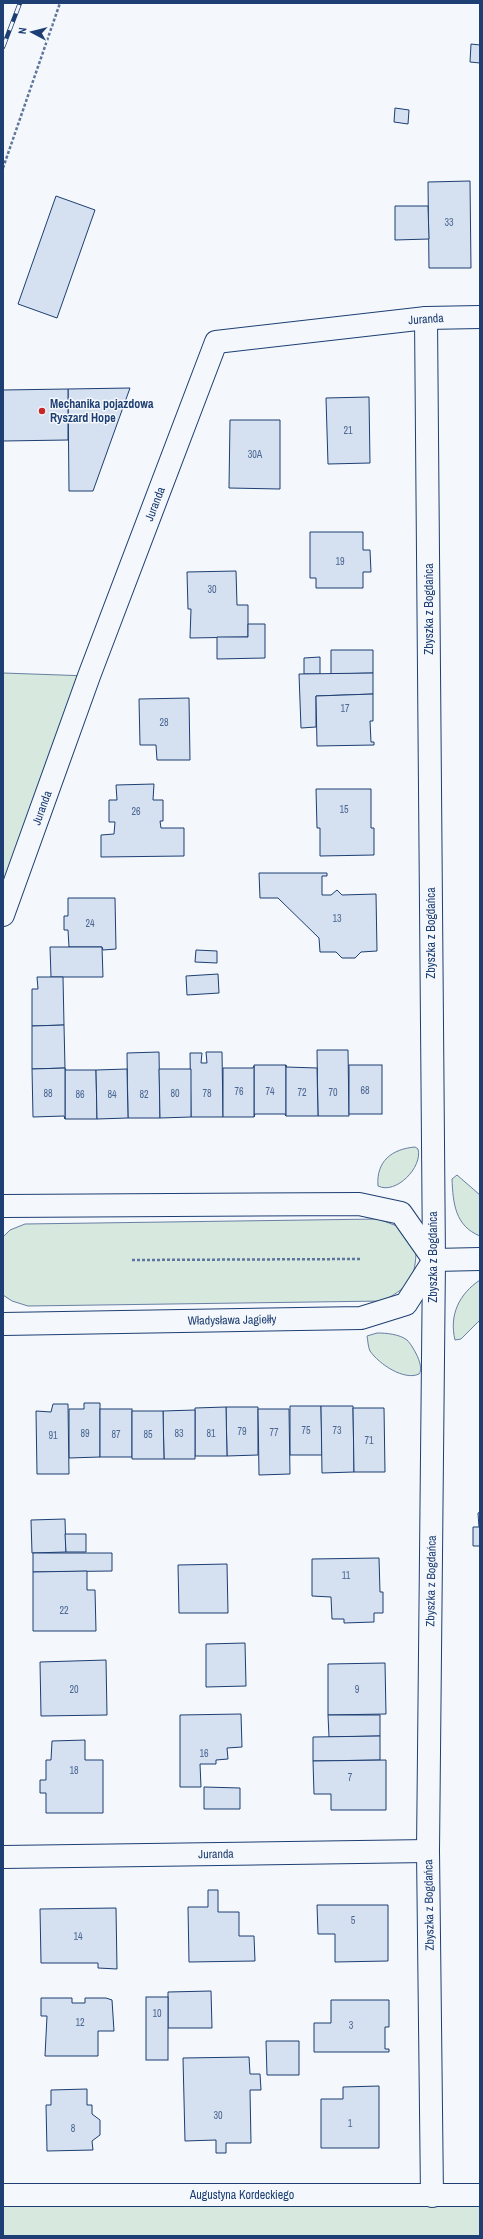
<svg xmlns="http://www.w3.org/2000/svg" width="483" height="2239" font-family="'Archivo Narrow',sans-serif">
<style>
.green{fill:#d7e8df;stroke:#687fa3}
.building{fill:#d5e0f0;stroke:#1d3f73}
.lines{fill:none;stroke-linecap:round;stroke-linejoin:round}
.street-casing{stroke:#1d3f73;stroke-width:24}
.path{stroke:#5e769c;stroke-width:2.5;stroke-dasharray:3 2;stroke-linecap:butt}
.street{stroke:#f4f7fb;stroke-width:22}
.rail-casing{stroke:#1d3f73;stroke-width:4.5}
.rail{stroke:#f4f7fb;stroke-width:3;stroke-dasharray:9;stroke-linecap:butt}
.poi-dot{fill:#c62828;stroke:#f4f7fb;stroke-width:1.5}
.labels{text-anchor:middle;stroke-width:3;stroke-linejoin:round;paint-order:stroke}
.number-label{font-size:10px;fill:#4b6792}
.street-label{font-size:12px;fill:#1d3f73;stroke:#f4f7fb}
.poi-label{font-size:12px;font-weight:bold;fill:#1d3f73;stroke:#f4f7fb;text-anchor:start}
</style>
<rect width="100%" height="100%" fill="#f4f7fb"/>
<g class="green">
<path d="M3,673L89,676L3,915Z"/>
<path d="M415,1147L418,1149C423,1167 396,1195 378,1186C376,1161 392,1149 415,1147Z"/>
<path d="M457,1175L480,1195V1236C455,1226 453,1203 452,1179Z"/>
<path d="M378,1219L397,1226L416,1253C415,1282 406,1288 383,1301L28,1306L12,1301L3,1295V1237L10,1230L25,1224Z"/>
<path d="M480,1280V1320L461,1339L455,1340C449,1315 459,1294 480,1280Z"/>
<path d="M377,1333C386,1333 399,1334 407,1340C413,1346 425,1367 419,1374C404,1381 379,1364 370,1351C368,1347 368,1341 367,1336Z"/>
<rect x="3" y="2195" width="477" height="41"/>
</g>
<g class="building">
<path d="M471,44L480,45V63L470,62Z"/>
<path d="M395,108L409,110L408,124L394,122Z"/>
<path d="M470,181L471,268H429L428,182Z"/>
<path d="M56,196L95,210L57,318L18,304Z"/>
<path d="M395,206H428L429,239L395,240Z"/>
<path d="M130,388L93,491H69L68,389Z"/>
<path d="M68,389V440L3,441V390Z"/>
<path d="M369,397L370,463L328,464L326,398Z"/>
<path d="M230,420H280V489L229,488Z"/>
<path d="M310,532H363V550H370L371,572H363V588H316V578H310Z"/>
<path d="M236,571L237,605H248V637L190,638L191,609H188L187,572Z"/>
<path d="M248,624H265V658L217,659V637H248Z"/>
<path d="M331,650H373V673L331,674Z"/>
<path d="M320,657V674H304V658Z"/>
<path d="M373,673V694L316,696V727L301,728L299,674Z"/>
<path d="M373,694V721H370L371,742H374V745L317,746L316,696Z"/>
<path d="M189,698L190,760H157L156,745H140L139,699Z"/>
<path d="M154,784L153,800H163V821H160L161,828H184V856L101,857V835L114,834L115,822H109V800H117L116,785Z"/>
<path d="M316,789H371V828H374V855L320,856V828H317Z"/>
<path d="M259,873H327V876H322V895H331L337,890L342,895L376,894L377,951L361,952L355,958H342L336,952H320L319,938L278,898H260Z"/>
<path d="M68,898H115L116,949L103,950L102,947H69L68,930H64V916H68Z"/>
<path d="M50,947H102L103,977H51Z"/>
<path d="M196,950L217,951V963L195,962Z"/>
<path d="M218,974L219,993L187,995L186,976Z"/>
<path d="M37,977H63L64,1025L32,1026V989H38Z"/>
<path d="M64,1025L65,1068L32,1069V1026Z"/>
<path d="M317,1050H348L349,1116H318Z"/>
<path d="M159,1052L160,1118H128L127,1053Z"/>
<path d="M206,1052H222L223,1117H191L190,1053H202L201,1063H207Z"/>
<path d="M254,1065H286V1116L285,1114H255L254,1117Z"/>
<path d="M286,1065V1067L317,1068L318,1116H286Z"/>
<rect x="349" y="1065" width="33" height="49"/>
<path d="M254,1066V1117H223V1068H253Z"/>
<path d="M65,1068V1070H96L97,1119H65Z"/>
<path d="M65,1068V1119L64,1116L33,1117L32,1069Z"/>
<path d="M127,1069L128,1118L97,1119L96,1070Z"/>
<path d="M159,1069H191V1117L160,1118Z"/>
<path d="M84,1403H100V1457L69,1458V1409H84Z"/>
<path d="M53,1404H68L69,1474H37L36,1411L51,1412Z"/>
<path d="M290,1406H321L322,1455H290Z"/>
<path d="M321,1406H353L354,1472L322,1473Z"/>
<path d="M226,1407H258V1455L227,1456Z"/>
<path d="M226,1407L227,1456H195V1408Z"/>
<path d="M353,1408H384L385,1472H354Z"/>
<rect x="100" y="1409" width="32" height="48"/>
<path d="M258,1409H289L290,1474L259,1475Z"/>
<path d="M195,1410V1459H164L163,1411Z"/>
<path d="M132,1411H163L164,1459H132Z"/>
<path d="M480,1512V1546H473V1527H479L478,1513Z"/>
<path d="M65,1519L66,1552L32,1553L31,1520Z"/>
<path d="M65,1534H86V1552H66Z"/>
<path d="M33,1553H112V1571L33,1572Z"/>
<path d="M379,1558L380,1592H383V1613H374V1622L344,1623V1619H332L331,1597L312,1596V1559Z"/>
<path d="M227,1564L228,1613H179L178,1565Z"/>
<path d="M87,1571V1590H95L96,1631H33V1572Z"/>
<path d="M245,1643L246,1686L206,1687V1644Z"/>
<path d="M106,1660L107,1715L41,1716L40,1662Z"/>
<path d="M385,1663L386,1714L328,1715V1664Z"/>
<path d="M241,1714L242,1747L227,1748L228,1759L216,1760V1764H200L201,1787H180V1715Z"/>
<path d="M328,1715H380V1736L329,1737Z"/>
<path d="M380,1736V1760L313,1761V1737Z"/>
<path d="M85,1740V1760H103V1813H46V1793H40V1780H46V1760H51L52,1741Z"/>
<path d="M386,1760V1810H331V1794H314L313,1761Z"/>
<path d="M204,1787L240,1788V1809H204Z"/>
<path d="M208,1890H218V1912H239V1936H254L255,1961L189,1962L188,1907H208Z"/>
<path d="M317,1905H388V1961L335,1962V1934H318Z"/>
<path d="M116,1908L117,1969L98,1968V1963H41L40,1909Z"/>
<path d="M211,1991L212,2028H168V1992Z"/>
<rect x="146" y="1997" width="22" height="63"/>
<path d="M41,1998H72V2003H85V1998H106L112,2000L114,2031H98V2056H45L47,2016H41Z"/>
<path d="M331,2000H389V2027H385V2049H389V2052H314V2023H331Z"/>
<path d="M266,2041H299V2075H267Z"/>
<path d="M249,2057L250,2074H260L261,2090H250L251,2143H226V2153H216V2140L185,2141L183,2058Z"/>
<path d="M379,2086V2148H321V2099H343V2087Z"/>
<path d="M87,2089V2105H92V2114L100,2120V2135L92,2141L93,2150L47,2151L46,2105H51V2090Z"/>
</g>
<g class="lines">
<g class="street-casing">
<g id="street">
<path d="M426,318L434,1260L428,1851L432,2196"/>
<path d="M3,915L89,676L216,342L426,318L480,317"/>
<path d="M3,1206L359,1204L401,1213L434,1260"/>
<path d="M434,1260L480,1259"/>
<path d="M3,1324L361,1318L406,1304L434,1260"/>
<path d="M3,1857L428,1851"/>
<path d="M3,2195H480"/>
</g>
</g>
<g class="path">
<path d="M3,168L60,3"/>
<path d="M132,1260L360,1259"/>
</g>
<use href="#street" class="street"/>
<g class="rail-casing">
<path id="rail" d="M3,47L20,3"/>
</g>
<use href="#rail" class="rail"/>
</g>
<circle class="poi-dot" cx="42" cy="411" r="4"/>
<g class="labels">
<g class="number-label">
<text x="449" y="226">33</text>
<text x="348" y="434">21</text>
<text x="255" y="458">30A</text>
<text x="340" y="565">19</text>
<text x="212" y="593">30</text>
<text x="345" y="712">17</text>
<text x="164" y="726">28</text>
<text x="344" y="813">15</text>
<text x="136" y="815">26</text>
<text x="337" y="922">13</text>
<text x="90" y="927">24</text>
<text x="365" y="1094">68</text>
<text x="239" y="1095">76</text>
<text x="270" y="1095">74</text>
<text x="302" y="1096">72</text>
<text x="333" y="1096">70</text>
<text x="48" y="1097">88</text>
<text x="175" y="1097">80</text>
<text x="207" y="1097">78</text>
<text x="80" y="1098">86</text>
<text x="112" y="1098">84</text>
<text x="144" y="1098">82</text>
<text x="306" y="1434">75</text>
<text x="337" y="1434">73</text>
<text x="242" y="1435">79</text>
<text x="274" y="1436">77</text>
<text x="85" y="1437">89</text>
<text x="179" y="1437">83</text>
<text x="211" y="1437">81</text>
<text x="116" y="1438">87</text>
<text x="148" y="1438">85</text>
<text x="53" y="1439">91</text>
<text x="369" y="1444">71</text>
<text x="346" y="1579">11</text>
<text x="64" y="1614">22</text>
<text x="74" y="1693">20</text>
<text x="357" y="1693">9</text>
<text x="204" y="1757">16</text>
<text x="74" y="1774">18</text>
<text x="350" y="1781">7</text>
<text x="353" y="1924">5</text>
<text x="78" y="1940">14</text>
<text x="157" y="2017">10</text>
<text x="80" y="2026">12</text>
<text x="351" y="2029">3</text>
<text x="218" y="2119">30</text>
<text x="350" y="2127">1</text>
<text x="73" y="2132">8</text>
</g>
<g class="street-label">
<text transform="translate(426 319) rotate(-4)" y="4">Juranda</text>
<text transform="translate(155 504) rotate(-69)" y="4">Juranda</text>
<text transform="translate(429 609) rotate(-90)" y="4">Zbyszka z Bogdańca</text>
<text transform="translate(42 808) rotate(-70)" y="4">Juranda</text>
<text transform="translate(431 933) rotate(-90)" y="4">Zbyszka z Bogdańca</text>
<text transform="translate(433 1257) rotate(-90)" y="4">Zbyszka z Bogdańca</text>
<text transform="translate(232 1320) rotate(-1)" y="4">Władysława Jagiełły</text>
<text transform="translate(431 1581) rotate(-89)" y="4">Zbyszka z Bogdańca</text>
<text transform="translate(216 1854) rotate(-1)" y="4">Juranda</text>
<text transform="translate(429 1905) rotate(-91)" y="4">Zbyszka z Bogdańca</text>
<text x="242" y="2199">Augustyna Kordeckiego</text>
</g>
<g class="poi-label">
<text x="50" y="408">Mechanika pojazdowa<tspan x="50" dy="14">Ryszard Hope</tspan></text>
</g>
</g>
<rect width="483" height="2239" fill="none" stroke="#1d3f73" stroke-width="8"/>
<g transform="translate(32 32) rotate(277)" stroke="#f4f7fb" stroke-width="3" paint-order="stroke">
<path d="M0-3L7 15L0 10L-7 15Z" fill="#1d3f73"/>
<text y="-6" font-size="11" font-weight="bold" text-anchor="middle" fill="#1d3f73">N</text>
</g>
</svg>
